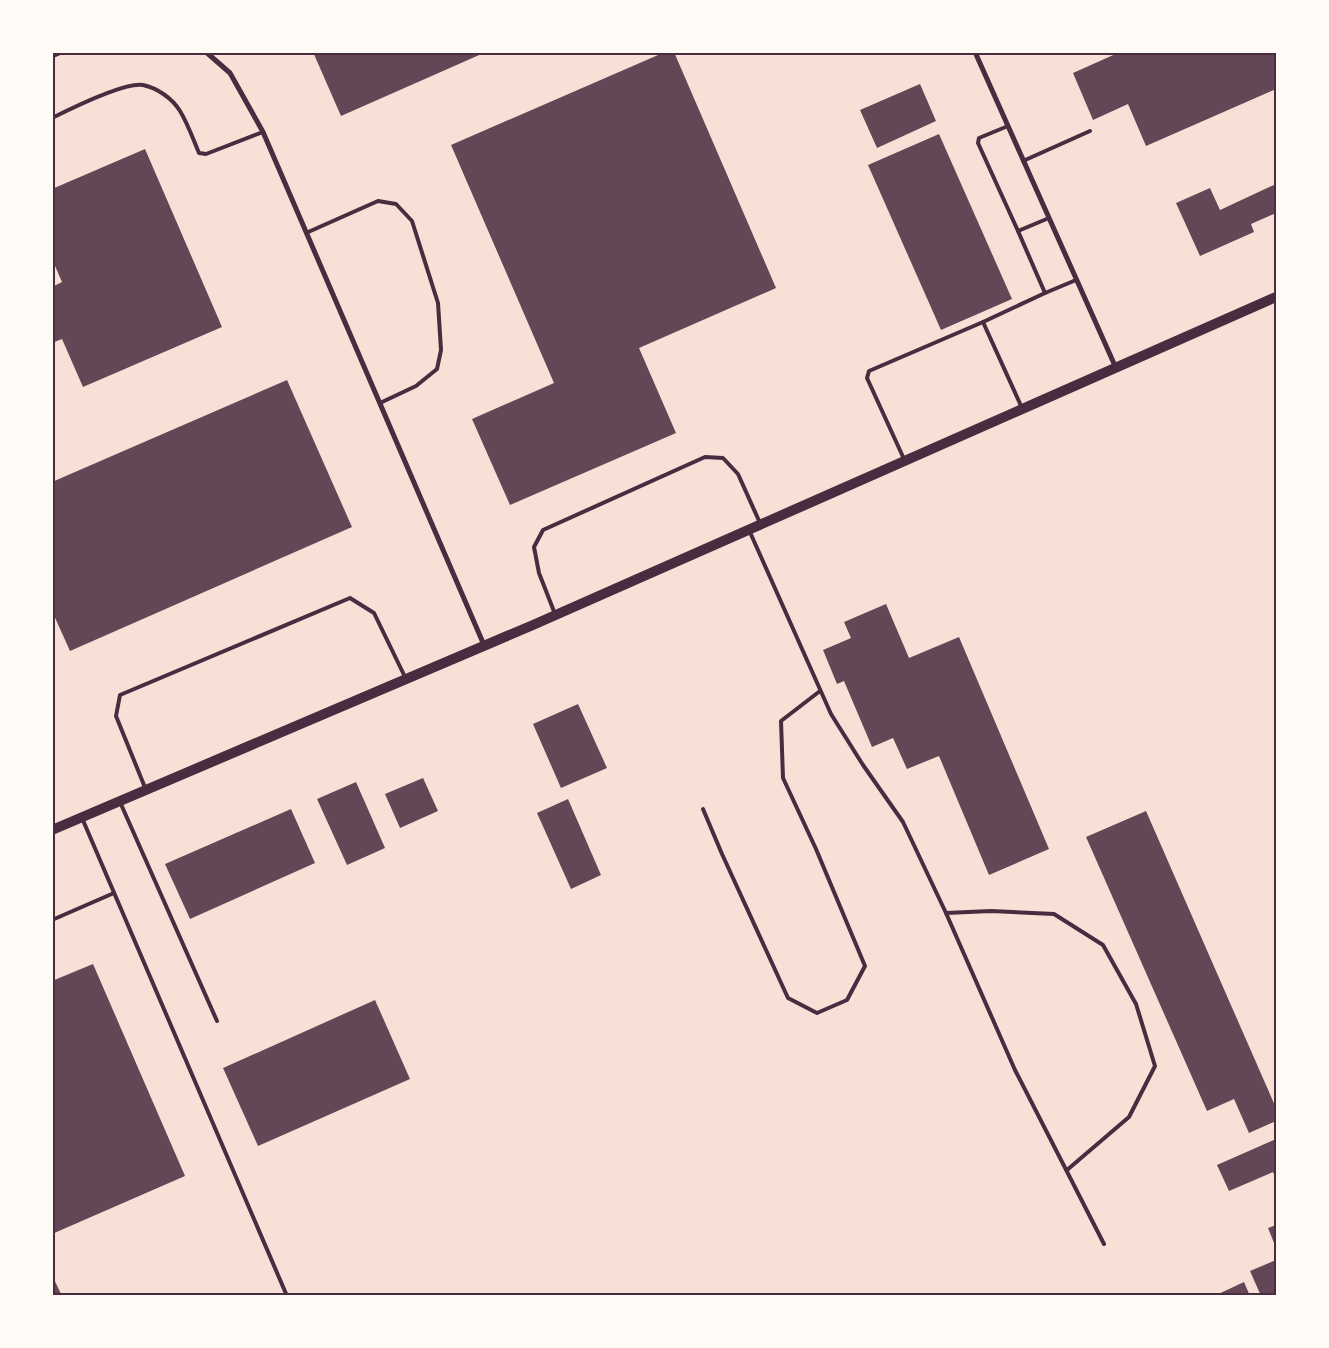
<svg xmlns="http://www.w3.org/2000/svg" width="1329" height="1348" font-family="Manrope,sans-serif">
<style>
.building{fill:#644757}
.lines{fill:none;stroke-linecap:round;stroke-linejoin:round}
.service{stroke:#4a2c40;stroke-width:4}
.minor{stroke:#4a2c40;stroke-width:5}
.secondary{stroke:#4a2c40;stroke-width:10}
.neatline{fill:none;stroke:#4a2c40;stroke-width:2}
</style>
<rect width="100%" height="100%" fill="#f7e1d7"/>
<g class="building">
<path d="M313,52H486L341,116Z"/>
<path d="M665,52H674L776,288L639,348L676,433L510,505L472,419L554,383L451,145Z"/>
<path d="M1120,52H1273L1276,61V89L1146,146L1128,104L1093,120L1073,73Z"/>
<path d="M920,84L936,121L877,148L860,110Z"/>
<path d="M939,134L1012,299L941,330L868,165Z"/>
<path d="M145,149L222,327L83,387L62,339L52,343V287L62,282L52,259V189Z"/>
<path d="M1276,184V213L1251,224L1254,232L1200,256L1176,203L1210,188L1220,210Z"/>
<path d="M287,380L352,527L70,651L52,611V482Z"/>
<path d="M886,604L909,658L959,637L1049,849L989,875L939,756L907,769L893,738L872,747L844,681L837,684L823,650L851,638L844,622Z"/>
<path d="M578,704L607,768L561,788L533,724Z"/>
<path d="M423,778L438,811L400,828L385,794Z"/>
<path d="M356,782L385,848L347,865L317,799Z"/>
<path d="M568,799L601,875L571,889L537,813Z"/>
<path d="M291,809L315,863L190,919L165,864Z"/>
<path d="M1146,811L1276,1108V1121L1249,1133L1234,1099L1207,1111L1086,837Z"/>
<path d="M93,964L185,1176L52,1234V981Z"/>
<path d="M375,1000L410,1079L258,1146L223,1068Z"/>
<path d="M1276,1139V1180L1273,1172L1229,1191L1217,1165Z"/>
<path d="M1276,1225V1248L1268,1228Z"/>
<path d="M1276,1260V1296H1261L1250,1271Z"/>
<path d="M52,1275L62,1296H52Z"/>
<path d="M1244,1282L1250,1296H1214Z"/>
</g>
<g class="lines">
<g class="service">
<path d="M52,118C70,109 125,82 143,85C157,88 172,98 180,111C188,124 193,139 199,153L206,154L263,132"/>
<path d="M1008,126L979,138L978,143L1018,231L1049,218"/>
<path d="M1023,161L1090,131"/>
<path d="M1018,231L1045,293L1076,280"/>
<path d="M306,233L378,201L396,204L412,221L438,303L441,350L437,369L416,386L380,403"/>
<path d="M1022,408L983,322L1045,293"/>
<path d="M904,459L867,378L869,371L983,322"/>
<path d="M749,530L831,714L863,765L903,822L946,913L1015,1070L1104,1244"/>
<path d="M555,614L539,573L534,547L543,530L705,457L723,458L738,474L760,523"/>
<path d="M146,790L116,716L120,695L350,598L374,613L406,679"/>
<path d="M120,802L217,1021"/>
<path d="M703,809L722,854L788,998L817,1013L847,1000L865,966L816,849L783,778L781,721L820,691"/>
<path d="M82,818L287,1296"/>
<path d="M946,913L991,911L1054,914L1103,945L1136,1004L1155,1066L1129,1117L1067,1170"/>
<path d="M52,920L114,893"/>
</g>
<g class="minor">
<path d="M206,52L230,73L263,132L484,645"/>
<path d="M975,52L1116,368"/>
<path d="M52,56L61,52"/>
</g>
<path class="secondary" d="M52,830L533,625L1276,297"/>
</g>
<rect width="1329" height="1348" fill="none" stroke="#fffaf5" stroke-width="108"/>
<rect x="54" y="54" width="1221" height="1240" class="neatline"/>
</svg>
